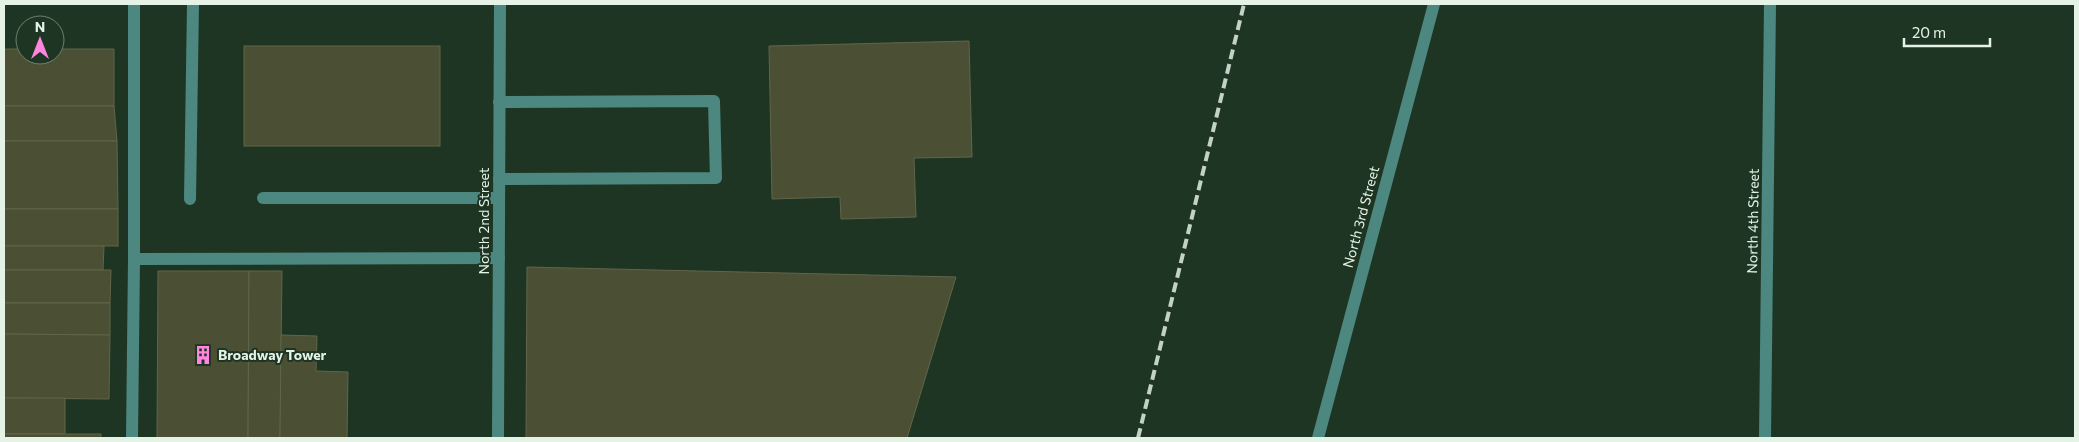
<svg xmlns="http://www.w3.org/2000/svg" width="2079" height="442" font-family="Commissioner,sans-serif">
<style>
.building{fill:#4b4f33;stroke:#616649}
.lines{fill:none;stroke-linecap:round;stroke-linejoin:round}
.minor{stroke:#4c8880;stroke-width:12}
.rail{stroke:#c3d2c5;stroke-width:4;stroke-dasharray:10 5;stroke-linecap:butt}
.labels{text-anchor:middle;stroke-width:4;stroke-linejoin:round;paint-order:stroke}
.street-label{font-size:14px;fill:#e5f3e7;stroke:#1e3523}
.poi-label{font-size:14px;font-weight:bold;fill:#e5f3e7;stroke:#1e3523;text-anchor:start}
</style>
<rect width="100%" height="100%" fill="#1e3523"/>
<g class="building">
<path d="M969,41L972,157L914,158L916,217L841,219L840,197L772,199L769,46Z"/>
<rect x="244" y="46" width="196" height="100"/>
<path d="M4,49H25V55H55V49H114V106H4Z"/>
<path d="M4,106H114L117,141H4Z"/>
<path d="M4,141H117L118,209H4Z"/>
<rect x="4" y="209" width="114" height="37"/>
<path d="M4,246H104L103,270H4Z"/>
<path d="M527,267L956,277L907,438H526Z"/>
<path d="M4,270H111L110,303H4Z"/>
<path d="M158,271H249L248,438H157Z"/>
<path d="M249,271H282L280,438H248Z"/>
<path d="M4,303H110V335L4,334Z"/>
<path d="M4,334L110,335L109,399L4,398Z"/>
<path d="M281,335L317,336L316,371L348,372L347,438H280Z"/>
<rect x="4" y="398" width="61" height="36"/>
<rect x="4" y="434" width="97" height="4"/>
</g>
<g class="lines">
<g class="minor">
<path d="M134,4V259"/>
<path d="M499,179L716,178L714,101L499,102"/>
<path d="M263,198H499"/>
<path d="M190,199L193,4"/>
<path d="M132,438L134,259L499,258"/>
<path d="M498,438L500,4"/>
<path d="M1318,438L1434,4"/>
<path d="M1765,438L1770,4"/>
</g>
<path class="rail" d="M1138,438L1244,4"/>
</g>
<defs>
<g id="building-bare" transform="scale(1.5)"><path d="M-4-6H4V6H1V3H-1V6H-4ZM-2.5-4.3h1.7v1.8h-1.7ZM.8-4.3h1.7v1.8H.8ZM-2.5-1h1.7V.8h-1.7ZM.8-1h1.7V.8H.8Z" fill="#ff85df" stroke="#1e3523" stroke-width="2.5" paint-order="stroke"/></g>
</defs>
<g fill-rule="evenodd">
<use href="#building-bare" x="203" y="355"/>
</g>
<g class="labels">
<g class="street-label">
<text transform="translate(1361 217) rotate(-75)" y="5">North 3rd Street</text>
<text transform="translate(484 221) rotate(-90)" y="5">North 2nd Street</text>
<text transform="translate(1753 221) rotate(-89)" y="5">North 4th Street</text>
</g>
<g class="poi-label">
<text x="218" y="360">Broadway Tower</text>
</g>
</g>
<rect width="2079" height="442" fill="none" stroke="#e5f3e7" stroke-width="10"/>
<g transform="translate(40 40)"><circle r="24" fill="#1e3523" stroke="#6e8171"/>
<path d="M0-4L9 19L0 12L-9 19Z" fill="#ff85df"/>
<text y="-8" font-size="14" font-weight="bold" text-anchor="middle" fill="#e5f3e7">N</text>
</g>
<path d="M1904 38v8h86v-8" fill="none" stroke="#e5f3e7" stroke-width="2.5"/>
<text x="1912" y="38" font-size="15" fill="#e5f3e7" stroke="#1e3523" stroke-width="4" paint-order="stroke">20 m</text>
</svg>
